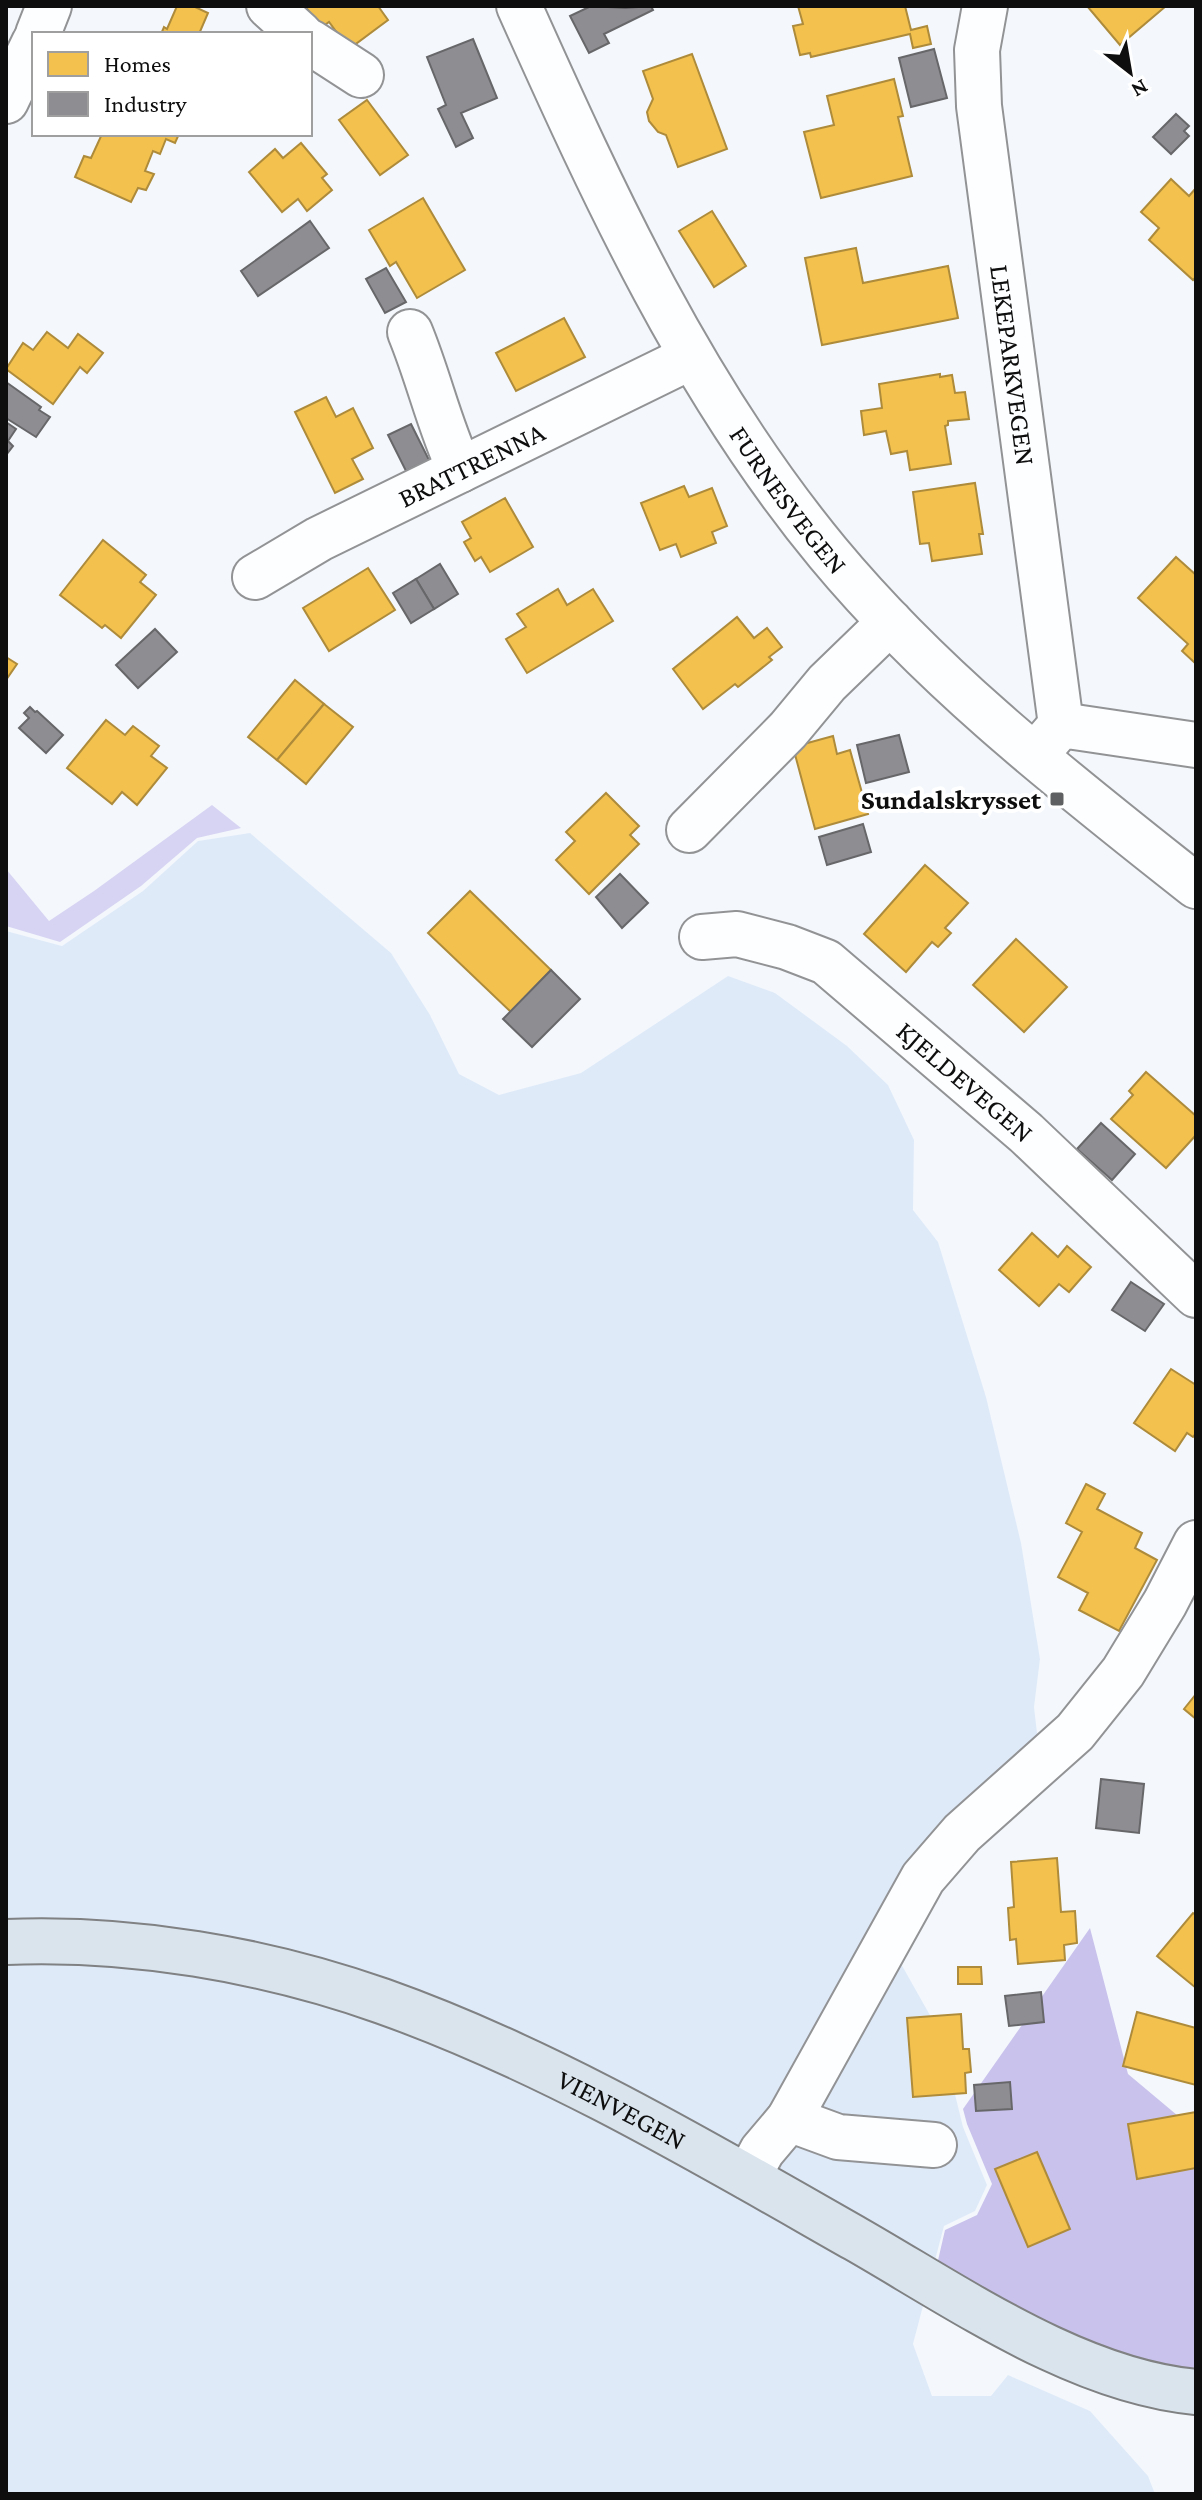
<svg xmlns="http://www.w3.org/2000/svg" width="1202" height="2500" font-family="'Crimson Pro',serif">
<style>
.farmland{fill:#dfeaf9}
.green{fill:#d7d4f3}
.forest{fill:#c9c2ec}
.homes{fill:#f2c14e;stroke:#ae8b3b;stroke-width:2}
.industry{fill:#8d8d92;stroke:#67676a;stroke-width:2}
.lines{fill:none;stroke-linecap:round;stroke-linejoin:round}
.minor-casing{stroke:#929395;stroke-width:48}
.major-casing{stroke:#7f8182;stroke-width:48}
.minor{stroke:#fdfeff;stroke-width:44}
.major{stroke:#d9e4ed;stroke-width:44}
.poi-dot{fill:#5e6061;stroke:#fff;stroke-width:3}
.labels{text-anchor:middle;stroke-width:8;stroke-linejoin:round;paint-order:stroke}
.street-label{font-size:28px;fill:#0e0e0e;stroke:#fff}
.poi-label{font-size:28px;font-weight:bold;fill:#0e0e0e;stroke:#fff;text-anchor:end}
</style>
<rect width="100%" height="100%" fill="#f4f8fc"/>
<path class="farmland" d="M250,833L391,953L430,1015L459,1074L499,1095L581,1073L728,976L775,993L847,1046L888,1085L914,1140L913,1210L938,1242L986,1397L1021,1543L1040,1659L1034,1707L1039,1750L928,1855L900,1962L940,2033L963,2127L987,2185L975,2211L944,2226L913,2344L932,2396H991L1008,2375L1090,2411L1148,2476L1155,2494H6V931L62,946L143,891L198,841Z"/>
<path class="green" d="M212,805L241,828L197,838L141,886L60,942L6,926V869L49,921L94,891Z"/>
<path class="forest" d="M1090,1928L1128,2074L1196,2131V2376L1111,2355L936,2269L945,2230L977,2215L992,2184L967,2124L963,2109Z"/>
<g class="homes">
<path d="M177,6H193L208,13L199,34H161L164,27L167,29Z"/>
<path d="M305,6H378L388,20L349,49L329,22L321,28Z"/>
<path d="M798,6H905L911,30L927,26L931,44L913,48L910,34L811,57L810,53L800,55L793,26L803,24Z"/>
<path d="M1087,6H1166L1120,45Z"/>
<path d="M692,54L727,149L678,167L666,135L658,132L649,121L647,112L653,99L643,71Z"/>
<path d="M894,79L903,116L898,117L912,176L821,198L804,132L834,125L827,96Z"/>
<path d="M367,100L408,155L380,175L339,120Z"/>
<path d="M102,134H179L175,143L166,139L160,154L153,151L145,171L154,174L146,190L138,188L131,202L75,177L84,156L91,158Z"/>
<path d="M301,143L327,174L322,178L332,190L307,211L298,199L282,212L249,172L275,149L283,158Z"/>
<path d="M1171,179L1189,196L1196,188V277L1193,280L1149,240L1159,228L1141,212Z"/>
<path d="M423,198L465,270L417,298L396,262L390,266L369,230Z"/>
<path d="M712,211L746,266L714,287L679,231Z"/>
<path d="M856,248L863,283L948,266L958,318L822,345L805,258Z"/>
<path d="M564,318L585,357L516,391L496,353Z"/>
<path d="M47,332L68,348L78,334L103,353L87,373L80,367L53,404L6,369L23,343L33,350Z"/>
<path d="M940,374V377L952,375L955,393L965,392L969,419L948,421V425L945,426L951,464L910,470L907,451L891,454L886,431L864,435L861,411L882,408L879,384Z"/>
<path d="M326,397L336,417L353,408L373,448L352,459L363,479L335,493L295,412Z"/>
<path d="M975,483L983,534H979L982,554L932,561L929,543L920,544L913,492Z"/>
<path d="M684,486L689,497L712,488L727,526L712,532L716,543L681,557L676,544L660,550L641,503Z"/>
<path d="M505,498L533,547L490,572L481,557L475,561L464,542L471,538L462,522Z"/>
<path d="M103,540L146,575L140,582L156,595L121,638L105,625L102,628L60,595Z"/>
<path d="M1176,557L1196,575V664L1182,651L1188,644L1138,598Z"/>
<path d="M368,568L395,610L329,651L303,608Z"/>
<path d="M558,589L567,605L593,589L613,621L527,673L506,639L526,627L517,614Z"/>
<path d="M737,617L754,638L767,628L782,647L769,657L772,660L738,687L735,684L703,709L673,669Z"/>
<path d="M6,657L17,664L6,680Z"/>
<path d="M295,680L324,704L277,760L248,737Z"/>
<path d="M324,704L353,727L306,784L277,760Z"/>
<path d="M106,720L125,735L133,726L159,746L151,756L167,768L137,805L122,792L112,804L67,768Z"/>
<path d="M833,736L837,754L850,750L868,814L815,829L793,747Z"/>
<path d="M606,793L639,826L630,835L639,844L589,894L556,860L575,841L566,832Z"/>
<path d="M925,865L968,903L945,928L951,933L938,947L932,942L906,972L864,934Z"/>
<path d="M470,891L551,970L511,1012L428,933Z"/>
<path d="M1016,939L1067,987L1024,1032L973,985Z"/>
<path d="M1146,1072L1196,1116V1135L1166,1168L1111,1119L1133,1095L1129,1091Z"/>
<path d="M1032,1233L1058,1257L1067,1246L1091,1267L1069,1292L1059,1284L1039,1306L999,1270Z"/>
<path d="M1171,1369L1196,1385V1433L1193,1437L1187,1433L1175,1451L1134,1423Z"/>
<path d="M1086,1484L1105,1494L1097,1509L1142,1533L1135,1548L1157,1560L1119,1631L1079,1610L1088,1593L1058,1577L1082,1532L1066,1523Z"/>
<path d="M1196,1694V1719L1184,1709Z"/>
<path d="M1057,1858L1061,1912L1075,1911L1077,1943L1064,1945L1065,1960L1018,1964L1016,1939L1010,1940L1008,1908L1014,1907L1011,1862Z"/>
<path d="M1193,1913L1196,1915V1988L1157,1956Z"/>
<path d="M958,1967H981L982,1984H958Z"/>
<path d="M1137,2012L1196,2028V2085L1123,2066Z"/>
<path d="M961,2014L963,2049H969L971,2072L965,2073L966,2093L913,2097L907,2018Z"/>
<path d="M1196,2112V2168L1137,2179L1128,2124Z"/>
<path d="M1037,2152L1070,2229L1028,2247L995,2169Z"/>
</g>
<g class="industry">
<path d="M591,6L625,8L651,6L653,10L604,34L609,43L589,53L570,16Z"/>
<path d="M473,39L497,98L461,113L473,138L456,147L438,109L446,105L427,57Z"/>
<path d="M934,49L947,98L911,107L899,58Z"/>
<path d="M1176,114L1189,126L1184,131L1189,136L1171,154L1153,137Z"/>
<path d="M310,221L329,248L258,296L241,271Z"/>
<path d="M386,268L406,302L385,313L366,279Z"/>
<path d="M6,382L41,407L39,410L50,417L36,437L6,418Z"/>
<path d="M6,422L16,429L8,441L13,446L6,455Z"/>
<path d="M411,424L429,460L406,471L388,435Z"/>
<path d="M440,564L458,594L434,609L416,579Z"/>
<path d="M416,579L434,609L411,623L393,593Z"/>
<path d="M155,629L177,652L138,688L116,665Z"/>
<path d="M30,707L35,712L37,711L63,735L46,753L19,728L29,718L24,713Z"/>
<path d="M899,735L909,772L866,783L857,745Z"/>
<path d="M863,824L871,852L827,865L819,837Z"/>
<path d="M620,874L648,903L622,928L596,897Z"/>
<path d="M551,970L580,999L532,1047L503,1019Z"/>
<path d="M1101,1123L1135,1154L1112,1180L1077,1149Z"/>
<path d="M1131,1282L1164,1304L1145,1331L1112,1310Z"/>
<path d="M1101,1779L1144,1784L1139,1833L1096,1828Z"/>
<path d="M1041,1992L1044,2022L1009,2026L1005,1996Z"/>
<path d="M1010,2082L1012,2109L976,2111L974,2085Z"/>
</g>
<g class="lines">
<g class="minor-casing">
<g id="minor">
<path d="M269,6L300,34"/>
<path id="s1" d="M519,6C605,198 693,390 828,553C935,682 1066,783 1196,886"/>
<path id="s2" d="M985,6L977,50L979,106L1061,725"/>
<path d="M38,34L49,6"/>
<path d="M310,42L361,75"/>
<path d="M6,101L34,43"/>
<path d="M410,332C429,378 439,425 460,470"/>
<path id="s3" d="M255,577L319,539L691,357"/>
<path d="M1042,747L1061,725L1196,745"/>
<path d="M689,830L788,730L827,683L890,622"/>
<path id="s4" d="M702,937L737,934L787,947L826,962L1026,1133L1196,1295"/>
<path d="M789,2119L838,2137L934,2145"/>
<path d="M748,2177L762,2151L789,2119L923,1878L962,1833L1075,1732L1123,1672L1165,1603L1196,1543"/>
</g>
</g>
<g class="major-casing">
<g id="major">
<path id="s5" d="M6,1942C131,1937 263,1959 382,2001C548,2060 703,2152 856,2239C959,2298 1077,2381 1196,2392"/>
</g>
</g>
<use href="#minor" class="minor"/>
<use href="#major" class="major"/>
</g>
<rect class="poi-dot" x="1049" y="791" width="16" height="16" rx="4"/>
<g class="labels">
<g class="street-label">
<text dy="10" stroke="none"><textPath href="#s2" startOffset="362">LEKEPARKVEGEN</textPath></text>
<text dy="10" stroke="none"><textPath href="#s3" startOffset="244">BRATTRENNA</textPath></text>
<text dy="10" stroke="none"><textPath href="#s1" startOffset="564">FURNESVEGEN</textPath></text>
<text dy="10" stroke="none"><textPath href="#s4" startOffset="312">KJELDEVEGEN</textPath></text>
<text dy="10" stroke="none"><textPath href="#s5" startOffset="646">VIENVEGEN</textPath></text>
</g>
<g class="poi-label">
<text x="1041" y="809">Sundalskrysset</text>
</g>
</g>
<rect width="1202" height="2500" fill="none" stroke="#0e0e0e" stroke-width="16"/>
<rect x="32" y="32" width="280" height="104" fill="#ffffff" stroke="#9f9f9f" stroke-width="2"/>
<rect x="48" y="52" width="40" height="24" fill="#f2c14e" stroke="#9f9f9f" stroke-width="2"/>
<text x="104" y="72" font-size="24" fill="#0e0e0e">Homes</text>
<rect x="48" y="92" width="40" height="24" fill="#8d8d92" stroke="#9f9f9f" stroke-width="2"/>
<text x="104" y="112" font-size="24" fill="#0e0e0e">Industry</text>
<g transform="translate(1130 72) rotate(149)" stroke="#ffffff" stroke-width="6" paint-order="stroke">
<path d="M0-6L14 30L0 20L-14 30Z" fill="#0e0e0e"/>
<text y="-12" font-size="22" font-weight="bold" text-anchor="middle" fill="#0e0e0e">N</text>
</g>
</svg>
